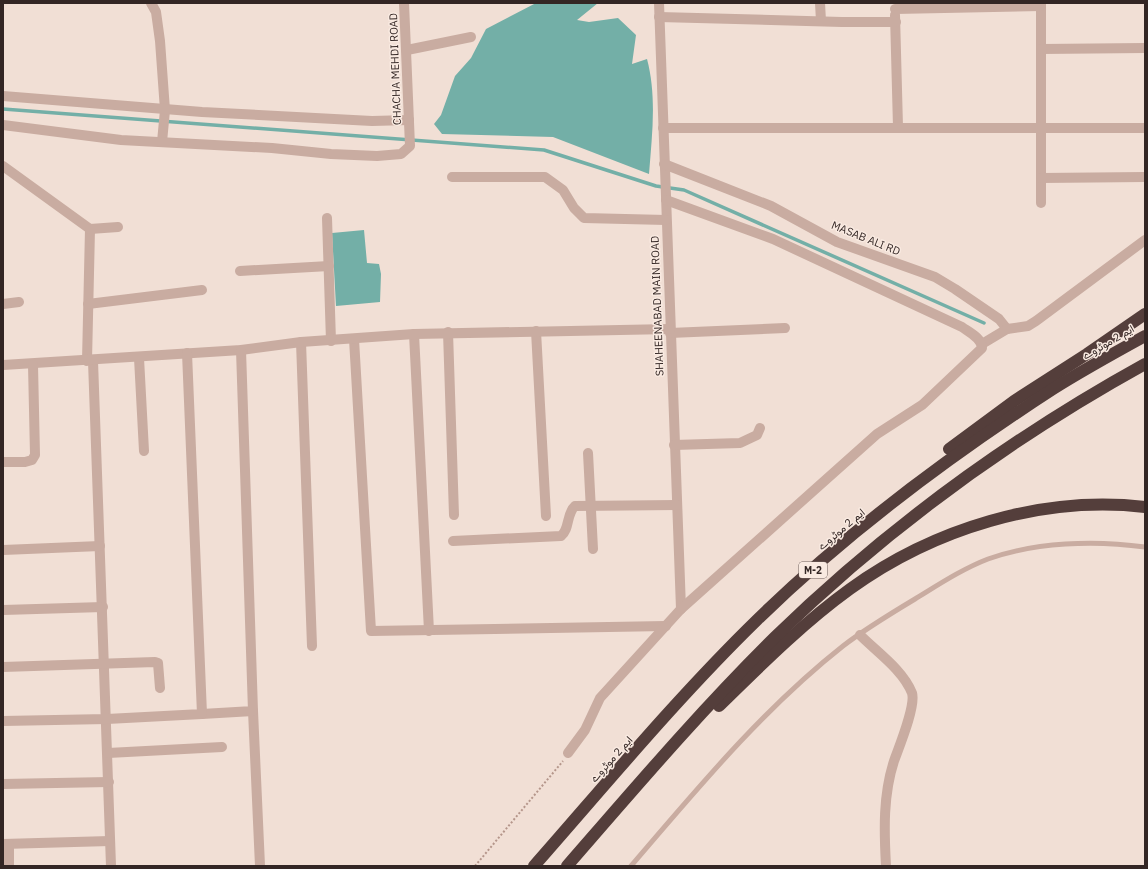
<svg xmlns="http://www.w3.org/2000/svg" width="1148" height="869" font-family="'IBM Plex Sans',Vazirmatn,sans-serif">
<style>
.water{fill:#73afa7}
.lines{fill:none;stroke-linecap:round;stroke-linejoin:round}
.stream{stroke:#73afa7;stroke-width:3.5}
.path{stroke:#b5968b;stroke-width:2;stroke-dasharray:2 2;stroke-linecap:butt}
.lane{stroke:#c9aca1;stroke-width:5}
.street{stroke:#c9aca1;stroke-width:10}
.highway{stroke:#543e3b;stroke-width:12}
.labels{text-anchor:middle;stroke-width:3;stroke-linejoin:round;paint-order:stroke}
.shield{fill:#f9eae1;stroke:#6e615d;stroke-width:1}
.shield-label{font-size:10px;font-weight:bold;fill:#332624}
.street-label{font-size:11px;fill:#332624;stroke:#f9eae1}
</style>
<rect width="100%" height="100%" fill="#f1dfd5"/>
<g class="water">
<path d="M536,3H598L577,20L589,22L618,18L636,35L632,64L647,59C657,97 652,135 649,174L553,137L442,134L434,124L441,115L455,76L471,58L486,29Z"/>
<path d="M364,230L367,263L379,264L381,274L380,302L336,306L332,233Z"/>
</g>
<g class="lines">
<path class="stream" d="M3,109L544,150L656,186L684,190L984,323"/>
<path class="path" d="M475,866L563,761"/>
<path class="lane" d="M631,866C697,789 763,709 843,646C865,629 890,614 915,599C938,585 962,569 988,559C1036,542 1094,540 1145,547"/>
<g class="street">
<path d="M151,3L156,12L160,41L165,110L162,142"/>
<path d="M659,3L681,609"/>
<path d="M820,3L821,21"/>
<path d="M1041,3V203"/>
<path d="M895,9L1041,6"/>
<path d="M895,15L898,127"/>
<path d="M659,17L842,22H896"/>
<path d="M1041,49L1145,48"/>
<path d="M407,50L471,37"/>
<path d="M3,96L202,112L372,121L409,120"/>
<path d="M3,125L121,140L272,148L331,154L377,156L401,154L410,146L404,3"/>
<path d="M663,128H1145"/>
<path d="M664,164L771,206L837,242L935,277L955,289L999,319L1007,329"/>
<path d="M3,166L90,229L87,361"/>
<path d="M452,177H545L563,190L574,208L584,218L666,220"/>
<path d="M1041,178L1145,177"/>
<path d="M327,218L331,341"/>
<path d="M90,229L118,227"/>
<path d="M240,271L329,266"/>
<path d="M3,304L19,302"/>
<path d="M88,304L202,290"/>
<path d="M536,331L546,516"/>
<path d="M448,332L454,515"/>
<path d="M670,333L785,328"/>
<path d="M414,334L429,631"/>
<path d="M354,339L371,631L666,626"/>
<path d="M301,342L312,646"/>
<path d="M982,344L1007,329L1028,326L1036,321L1145,240"/>
<path d="M139,358L144,451"/>
<path d="M93,361L111,866"/>
<path d="M3,365L241,350L301,342L414,334L670,329"/>
<path d="M674,445L740,443L757,435L760,428"/>
<path d="M588,453L593,549"/>
<path d="M3,462H25L32,460L35,455L33,365"/>
<path d="M453,541L561,536C570,529 566,514 575,506L677,505"/>
<path d="M3,550L100,546"/>
<path d="M3,610L103,607"/>
<path d="M860,635C877,652 903,670 912,693C916,706 899,747 894,761C883,795 884,830 886,866"/>
<path d="M3,667L155,662L158,663L160,688"/>
<path d="M253,711L260,866"/>
<path d="M202,714L253,711L241,350"/>
<path d="M3,721L107,719L202,714L187,353"/>
<path d="M108,753L222,747"/>
<path d="M568,753L585,730L600,698L681,609L877,434L922,405L982,348C982,338 969,332 962,327L773,239L666,200"/>
<path d="M3,784L109,782"/>
<path d="M3,844L110,841"/>
<path d="M9,844V866"/>
</g>
<g class="highway">
<path d="M949,449L1014,401L1087,354L1145,314"/>
<path d="M719,706C761,665 803,623 850,589C933,529 1042,495 1145,507"/>
<path d="M534,866C607,783 678,697 757,620C846,533 948,457 1053,389C1083,370 1114,353 1145,336"/>
<path d="M567,866C634,789 702,709 775,637C885,530 1011,438 1145,364"/>
</g>
</g>
<g class="labels">
<rect class="shield" x="799" y="562" width="28" height="16" rx="3"/>
<g class="shield-label">
<text x="813" y="574">M-2</text>
</g>
<g class="street-label">
<text transform="translate(395 69) rotate(-92)" y="4">CHACHA MEHDI ROAD</text>
<text transform="translate(866 238) rotate(22)" y="4">MASAB ALI RD</text>
<text transform="translate(657 306) rotate(-92)" y="4">SHAHEENABAD MAIN ROAD</text>
<text transform="translate(1108 342) rotate(-30)" y="4">ایم 2 موٹروے</text>
<text transform="translate(841 529) rotate(-40)" y="4">ایم 2 موٹروے</text>
<text transform="translate(611 759) rotate(-48)" y="4">ایم 2 موٹروے</text>
</g>
</g>
<rect width="1148" height="869" fill="none" stroke="#332624" stroke-width="8"/>
</svg>
